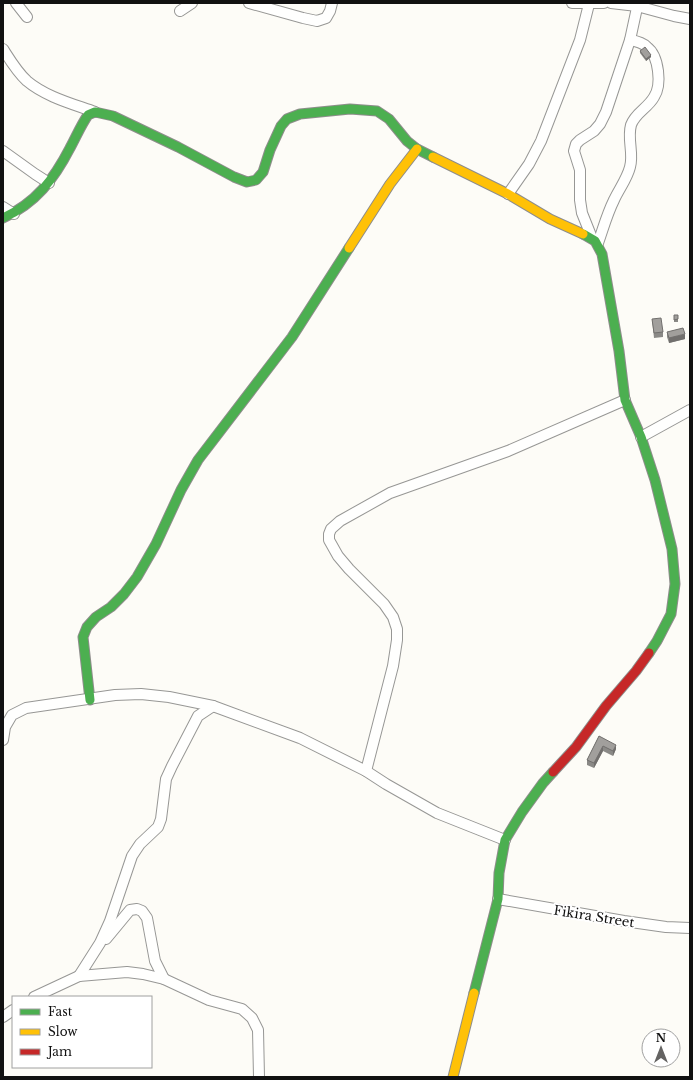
<svg xmlns="http://www.w3.org/2000/svg" width="693" height="1080" font-family="'Libre Baskerville',serif">
<style>
.lines{fill:none;stroke-linecap:round;stroke-linejoin:round}
.street-casing{stroke:#979795;stroke-width:12}
.fast-casing{stroke:#8e8d8b;stroke-width:11}
.slow-casing{stroke:#8e8d8b;stroke-width:11}
.jam-casing{stroke:#8e8d8b;stroke-width:11}
.street{stroke:#fffffe;stroke-width:10}
.fast{stroke:#4caf50;stroke-width:9}
.slow{stroke:#ffc107;stroke-width:9}
.jam{stroke:#c62828;stroke-width:9}
.wall{fill:#8a8986}
.shaded-wall{fill:#716f6d}
.building{fill:#a19f9c;stroke:#716f6d}
.labels{text-anchor:middle;stroke-width:4;stroke-linejoin:round;paint-order:stroke}
.street-label{font-size:13px;fill:#111;stroke:#fff}
</style>
<rect width="100%" height="100%" fill="#fdfcf7"/>
<g class="lines">
<g class="street-casing">
<g id="street">
<path d="M16,3L27,17"/>
<path d="M249,3L303,18L317,21L326,18L330,11L332,3"/>
<path d="M572,3H604"/>
<path d="M611,3L637,6L674,16L690,19"/>
<path d="M180,11L192,3"/>
<path d="M3,49C10,60 17,72 27,81C46,97 73,104 95,112"/>
<path d="M3,151L35,174L49,183"/>
<path d="M508,194L529,164L541,141L580,40L589,4"/>
<path d="M3,207L14,214"/>
<path d="M592,238L582,213L580,200V170L574,151L576,144L580,140L594,131L600,124L606,112L630,40L638,3"/>
<path d="M598,243C603,229 607,214 614,200C619,189 627,179 630,167C634,154 627,139 631,125C635,113 648,108 654,97C662,85 659,56 647,47C643,43 636,41 630,40"/>
<path d="M641,437L690,410"/>
<path d="M3,740L5,727L12,715L26,708L115,695L141,694L169,697L213,706L300,738L366,771L386,784L437,813L505,840"/>
<path d="M366,771L393,666L397,640V629L393,617L384,604L349,569L338,556L329,540V534L331,529L340,521L390,493L508,451L625,400"/>
<path d="M498,899L624,921L666,927L690,928"/>
<path d="M106,939L130,910L137,909L142,911L147,918L155,961L164,979"/>
<path d="M79,976L100,943L110,921L132,856L140,844L158,827L161,819L166,779L172,766L198,716L213,706"/>
<path d="M34,997L79,976L127,972L143,974L164,979L209,1000L242,1009L252,1018L258,1030L259,1077"/>
<path d="M3,1017L13,1010"/>
</g>
</g>
<g class="fast-casing">
<g id="fast">
<path d="M3,218C36,203 54,179 70,148C76,137 81,125 88,115L95,112L113,116L178,147L234,177L247,182L256,180L263,172L270,150L281,126L287,119L300,114L350,109L377,111L389,119L407,141L417,149L433,157"/>
<path d="M583,234L595,241L602,254L619,351L625,400L641,437L655,480L672,549L675,584L671,614L657,641L649,653"/>
<path d="M90,700L83,637L87,627L96,617L111,607L124,594L137,577L156,544L181,490L198,460L292,337L349,248"/>
<path d="M474,993L498,899L499,873L505,840L522,812L543,783L553,772"/>
</g>
</g>
<g class="slow-casing">
<g id="slow">
<path d="M433,157L508,194L550,219L583,234"/>
<path d="M349,248L390,184L417,149"/>
<path d="M453,1077L474,993"/>
</g>
</g>
<g class="jam-casing">
<path id="jam" d="M553,772L576,747L606,706L636,671L649,653"/>
</g>
<use href="#street" class="street"/>
<use href="#fast" class="fast"/>
<use href="#slow" class="slow"/>
<use href="#jam" class="jam"/>
</g>
<g class="wall">
<path d="M640,51L651,57L646,61L640,53Z"/>
<rect x="674" y="315" width="4" height="7"/>
<path d="M652,319L663,332V337L654,338Z"/>
<path d="M667,332L685,339L669,343L667,337Z"/>
<path d="M599,736L616,749L613,756L603,751L594,768L587,765V760Z"/>
</g>
<g class="shaded-wall">
<path d="M651,55V57L646,61V59Z"/>
<path d="M685,334V339L669,343V338Z"/>
<path d="M616,745V749L613,756V751Z"/>
<path d="M603,746V751L594,768V763Z"/>
</g>
<g class="building">
<path d="M645,47L651,55L646,59L640,51Z"/>
<path d="M674,315H678V319L674,320Z"/>
<path d="M661,318L663,332L654,333L652,319Z"/>
<path d="M683,328L685,334L669,338L667,332Z"/>
<path d="M599,736L616,745L613,751L603,746L594,763L587,760Z"/>
</g>
<g class="labels">
<g class="street-label">
<text transform="translate(594 916) rotate(9)" y="5">Fikira Street</text>
</g>
</g>
<rect width="693" height="1080" fill="none" stroke="#111111" stroke-width="8"/>
<rect x="12" y="996" width="140" height="72" fill="#ffffff" stroke="#a0a0a0"/>
<rect x="20" y="1009" width="20" height="6" fill="#4caf50" stroke="#a0a0a0"/>
<text x="48" y="1016" font-size="12" fill="#111111">Fast</text>
<rect x="20" y="1029" width="20" height="6" fill="#ffc107" stroke="#a0a0a0"/>
<text x="48" y="1036" font-size="12" fill="#111111">Slow</text>
<rect x="20" y="1049" width="20" height="6" fill="#c62828" stroke="#a0a0a0"/>
<text x="48" y="1056" font-size="12" fill="#111111">Jam</text>
<g transform="translate(661 1048)"><circle r="19" fill="#ffffff" stroke="#a0a0a0"/>
<path d="M0-3L7 15L0 10L-7 15Z" fill="#646362"/>
<text y="-6" font-size="11" font-weight="bold" text-anchor="middle" fill="#111111">N</text>
</g>
</svg>
